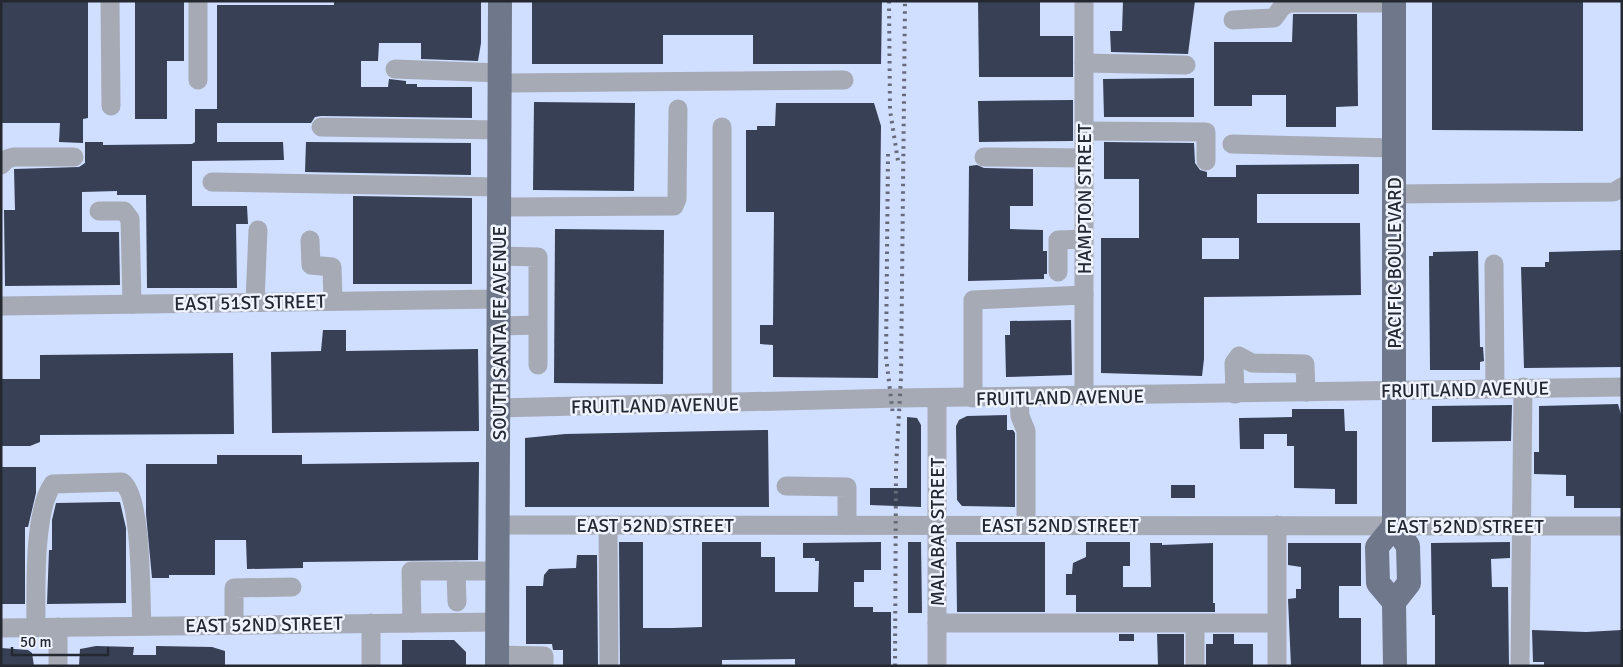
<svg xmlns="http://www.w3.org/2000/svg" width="1623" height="667" font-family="Signika,sans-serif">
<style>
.built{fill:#d0deff}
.building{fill:#374054;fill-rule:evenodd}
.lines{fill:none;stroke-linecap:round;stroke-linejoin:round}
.minor{stroke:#a5aab5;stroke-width:19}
.major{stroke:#6f778b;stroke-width:24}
.rail{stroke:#656b78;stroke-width:4;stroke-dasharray:2.5 5;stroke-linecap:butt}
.labels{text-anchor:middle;stroke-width:5;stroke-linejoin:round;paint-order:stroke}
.street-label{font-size:19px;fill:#242831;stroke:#eff4fe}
</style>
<rect width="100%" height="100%" fill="#dde6fb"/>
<rect class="built" x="1" y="1" width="1621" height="665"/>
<g class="building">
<path d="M1,1H88V118L83,119V143L59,142L60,123H1Z"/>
<path d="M135,1H184V61H167V119H135Z"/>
<path d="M334,1L481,2V43L478,61L421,59V43H379L378,61H361V87H388L389,79L406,81V84H417V87H472V118L321,116L315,117L311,123H217V142H283L284,160L192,161V206H247L248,224H236L237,288H147L146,195H117V191L82,192V232H119L120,285L5,286L4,210H15L14,169L79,167L85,163V142H103V145L192,144L195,142V109H217V5H334Z"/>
<path d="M532,1H882L881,64H753V35H663V64H532Z"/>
<path d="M978,1H1040V36H1073V77H979Z"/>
<path d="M1123,1H1195L1188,54L1111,52L1110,31H1122Z"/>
<path d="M1432,1H1583V131L1432,130Z"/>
<path d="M1293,14H1357L1358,106L1336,107V127H1286V95H1252V106H1214V42H1292Z"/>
<path d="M1194,78V117H1104L1103,79Z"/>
<path d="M1073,100V141L979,142L978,101Z"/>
<path d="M534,102L635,103L634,191L533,190Z"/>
<path d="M776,103H874L881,126L878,378L773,377V345L760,344V325H773L774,212H746V130H757V126H775Z"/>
<path d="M306,142L471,143V175L305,172Z"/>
<path d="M1104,142L1194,143L1195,163L1200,170L1207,172V177H1236V165L1359,164V194H1257V223H1360L1361,295L1204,297V359L1202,376L1101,373V238H1139V179H1104ZM1202,238H1239V259H1202Z"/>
<path d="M977,165L984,168L1033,169V206H1010V229L1043,230V251H1047V274H1044V279L968,281L969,166Z"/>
<path d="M353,196L472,198V284H353Z"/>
<path d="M555,229L664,230L663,384L554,383Z"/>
<path d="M1622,250V367L1524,368L1521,267H1545V262H1549V252Z"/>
<path d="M1478,251L1480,347H1483L1484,361L1480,362V370H1430L1429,256H1433V252Z"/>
<path d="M1071,320L1072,375L1006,377L1005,335H1010V321Z"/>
<path d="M323,330H346V351L478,349L479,431L272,433L271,352L321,351Z"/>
<path d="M233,353L234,434L40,435V442L30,446H1V379H40V355Z"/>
<path d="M1618,404L1622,418V508H1574V496H1566V475L1534,474V452H1539V406Z"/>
<path d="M1512,405L1511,441L1432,442V406Z"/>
<path d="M1292,409H1344L1345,431H1357V504H1335V489L1294,488V446H1287V434H1264V449H1240L1239,418L1292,417Z"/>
<path d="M1007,415V430H1013L1015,433V507L962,506L957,500L956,426L959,420L967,416Z"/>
<path d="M907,417L917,418L921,425V507L870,505V488H907Z"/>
<path d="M768,430L769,507H525V438L565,434Z"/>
<path d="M217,455H302V464L479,462L478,560L303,562V568L247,569L246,540H215V575H169V578H152L146,514V464H217Z"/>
<path d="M1,467H36V493L28,527H25V604H1Z"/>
<rect x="1171" y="485" width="24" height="13"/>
<path d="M113,502H120L126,528V603L47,604L49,550H52V520L56,503Z"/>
<path d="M619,542H643V628H673L702,627V542H761V557H775V592H818L819,561H815V558H803V543L881,542V570H864V582H854V607H873V612H891V666H795V659L722,660V666H620Z"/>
<path d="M908,542H921L922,613H908Z"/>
<path d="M956,542H1045V612H957Z"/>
<path d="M1086,542H1130V566H1123V587H1151L1150,543H1162V545L1213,543V603H1215V612H1076V595H1066V574H1072L1073,563L1086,557Z"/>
<path d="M1510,542V558L1491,559L1492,587H1508L1509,666H1435V615H1432L1431,543Z"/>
<path d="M1288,543H1361V586H1339V618H1361V666H1291L1288,599L1296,598V589H1301V567L1288,565Z"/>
<path d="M577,555H597L598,666H563V650H553L552,644H526V586H543L544,575L549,569L576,568Z"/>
<path d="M1532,630L1586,632L1622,630V666H1544V662H1533Z"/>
<rect x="1119" y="634" width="15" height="7"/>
<path d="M1157,634H1184V666H1158Z"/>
<path d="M1213,634H1234V644H1253V666H1206V644H1213Z"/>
<path d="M402,640H454L466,652V666H402Z"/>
<path d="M96,646L134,647L133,655H156V646L212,647L225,651V666H79L80,649Z"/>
<path d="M1,648L28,650L32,653L34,666H1Z"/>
</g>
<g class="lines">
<g class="minor">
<path d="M110,1L111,106"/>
<path d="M198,1V80"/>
<path d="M1084,1V396"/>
<path d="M1233,20L1274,18L1282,7L1289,3H1394"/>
<path d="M1084,63L1186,65"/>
<path d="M395,69L500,73"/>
<path d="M500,83L844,80"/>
<path d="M321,127L500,130"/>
<path d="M1084,131L1206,132V161"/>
<path d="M1232,144L1394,148"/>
<path d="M984,157L1084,158"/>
<path d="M1,165L7,159L14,157H74"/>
<path d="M212,182L499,187"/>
<path d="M1394,194L1614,192L1622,187"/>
<path d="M499,207L674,206L677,199L678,109"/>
<path d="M99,211H124L130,219L132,304"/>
<path d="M310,240L311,265L332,267L333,301"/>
<path d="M499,256L538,257V365"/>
<path d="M1494,264L1495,388"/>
<path d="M1058,272V240L1084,239"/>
<path d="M255,302L258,230"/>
<path d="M1,306L499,299"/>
<path d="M499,326L537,325"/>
<path d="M1235,394L1234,363L1239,356L1252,363L1305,364L1306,392"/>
<path d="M937,398V666"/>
<path d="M973,398V300L1084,295"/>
<path d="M1019,398L1020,416L1026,431V525"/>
<path d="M722,403V127"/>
<path d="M498,408L899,398L1622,387"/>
<path d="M786,486L847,487V525"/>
<path d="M498,525L1622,526"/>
<path d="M608,525L609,666"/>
<path d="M456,571L457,602"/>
<path d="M412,623L411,571H498"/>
<path d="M937,623H1276"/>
<path d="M234,625V588L292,587"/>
<path d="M36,627C36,593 33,511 53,484L122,482C143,497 140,598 142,626"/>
<path d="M1,628L498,622"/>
<path d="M498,655L544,656V666"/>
<path d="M58,666V627"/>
<path d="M371,666V623"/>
<path d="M1195,666V632"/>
<path d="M1277,666V525"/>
<path d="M1520,666L1523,387"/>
</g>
<g class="major">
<path d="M1394,1V526L1408,546L1409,583L1394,602L1395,666"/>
<path d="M1394,526L1377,547L1378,583L1394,602"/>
<path d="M497,666L500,1"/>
</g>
<g class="rail">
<path d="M889,1L890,110L898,161"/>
<path d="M888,154L886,357L893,415"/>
<path d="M895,666L896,467L901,378L905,1"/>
</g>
</g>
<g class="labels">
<g class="street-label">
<text transform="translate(1084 199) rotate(-90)" y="7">HAMPTON STREET</text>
<text transform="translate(1394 263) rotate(-90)" y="7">PACIFIC BOULEVARD</text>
<text transform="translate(250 302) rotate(-1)" y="7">EAST 51ST STREET</text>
<text transform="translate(499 333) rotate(-90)" y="7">SOUTH SANTA FE AVENUE</text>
<text transform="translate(1465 389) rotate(-1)" y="7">FRUITLAND AVENUE</text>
<text transform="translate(1060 397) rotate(-1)" y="7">FRUITLAND AVENUE</text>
<text transform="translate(655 405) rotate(-1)" y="7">FRUITLAND AVENUE</text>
<text x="655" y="532">EAST 52ND STREET</text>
<text x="1060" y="532">EAST 52ND STREET</text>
<text x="1465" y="533">EAST 52ND STREET</text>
<text transform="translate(937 532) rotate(-90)" y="7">MALABAR STREET</text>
<text transform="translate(264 624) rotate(-1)" y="7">EAST 52ND STREET</text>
</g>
</g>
<rect width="1623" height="667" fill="none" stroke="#242831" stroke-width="5"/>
<path d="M12 647v8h96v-8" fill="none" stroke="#242831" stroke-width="2.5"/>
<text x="20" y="647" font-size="15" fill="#242831" stroke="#eff4fe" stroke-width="4" paint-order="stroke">50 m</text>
</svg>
